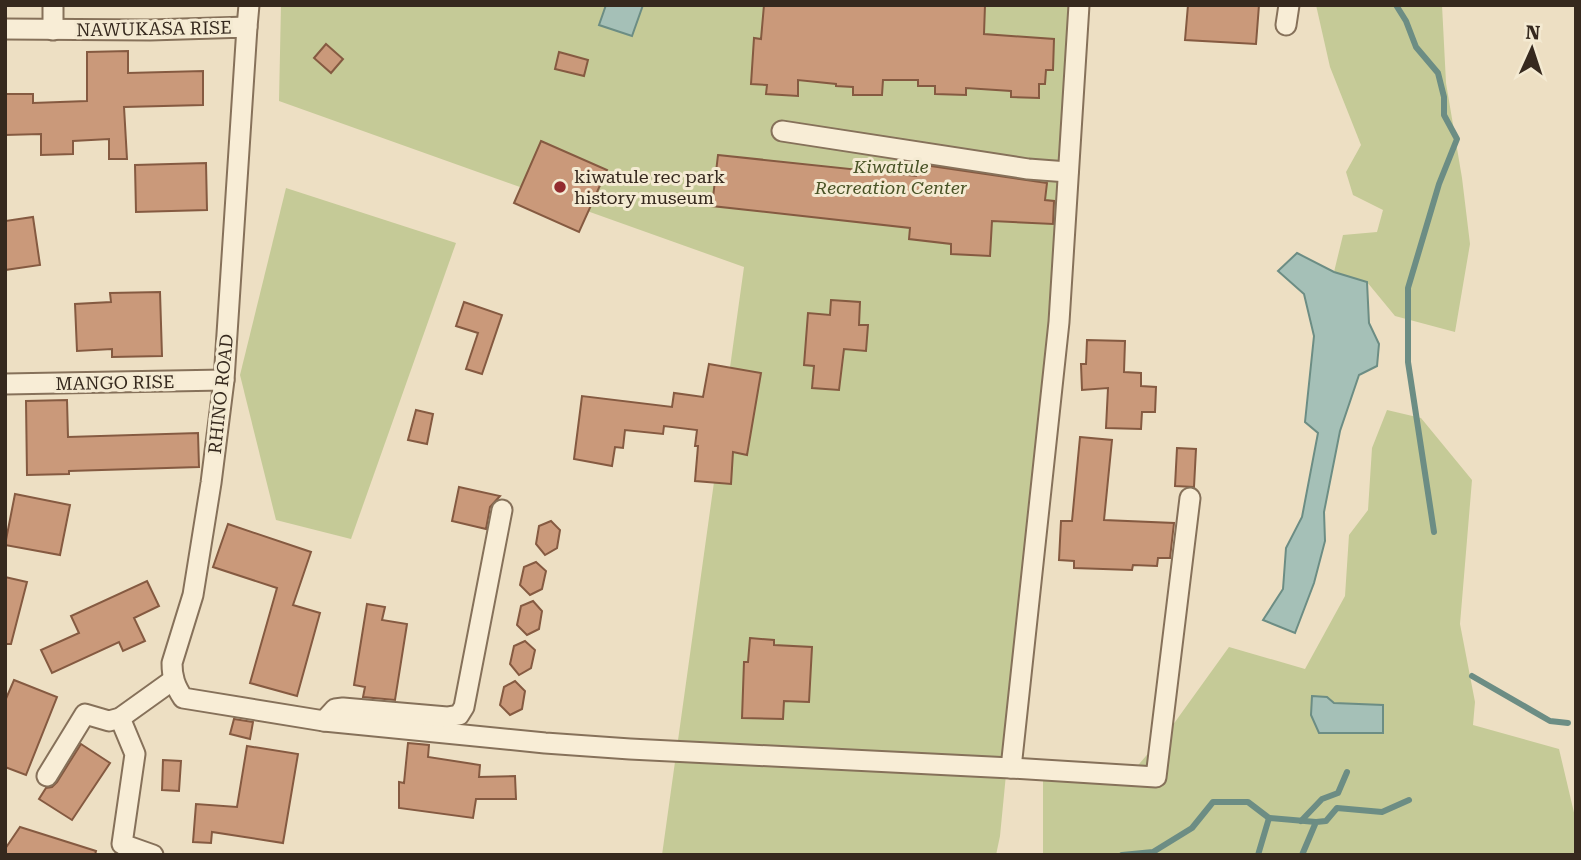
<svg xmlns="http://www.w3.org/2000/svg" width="1581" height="860" font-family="'Roboto Serif',serif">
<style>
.green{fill:#c5ca97}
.water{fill:#a5c0b7;stroke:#6c8d84;stroke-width:2}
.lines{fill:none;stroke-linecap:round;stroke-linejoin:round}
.stream{stroke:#6c8d84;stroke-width:6}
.building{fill:#ca997a;stroke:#855a41;stroke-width:2}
.street-casing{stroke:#86715a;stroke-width:23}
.street{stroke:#f8edd6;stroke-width:19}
.poi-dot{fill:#932c2f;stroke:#f4ead2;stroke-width:2.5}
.labels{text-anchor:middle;stroke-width:6;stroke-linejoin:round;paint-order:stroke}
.street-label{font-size:18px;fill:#36291e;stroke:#f4ead2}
.park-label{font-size:18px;font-style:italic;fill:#485225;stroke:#f4ead2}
.poi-label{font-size:18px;fill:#36291e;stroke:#f4ead2;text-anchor:start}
</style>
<rect width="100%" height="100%" fill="#eddfc3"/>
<g class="green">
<path d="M281,5H1081L1000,836L996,855H662L744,267L279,101Z"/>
<path d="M1316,5H1442L1446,83L1462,178L1470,244L1455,332L1395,316L1367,282L1334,272L1343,235L1377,232L1383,210L1353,195L1346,172L1361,145L1330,67Z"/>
<path d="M286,188L456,243L351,539L276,520L240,375Z"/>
<path d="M1387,410L1421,418L1472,480L1460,624L1475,702L1473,725L1559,749L1576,821V855H1043V773L1134,770L1175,722L1229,647L1305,669L1345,596L1349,535L1368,510L1372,448Z"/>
</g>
<g class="water">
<path d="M606,5H643L632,36L599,25Z"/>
<path d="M1297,253L1334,272L1367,282L1369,323L1379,344L1377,366L1359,375L1340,431L1324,512L1325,541L1314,583L1295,633L1263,620L1283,589L1286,548L1302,517L1318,433L1305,422L1314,336L1304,294L1278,271Z"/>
<path d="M1312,696L1327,697L1334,703L1383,705V733H1319L1311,715Z"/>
</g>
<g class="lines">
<g class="stream">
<path d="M1396,5L1406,21L1416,47L1438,73L1444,97V115L1457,139L1439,184L1408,288V362L1434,532"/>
<path d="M1472,676L1550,721L1568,723"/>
<path d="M1301,821L1322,799L1338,793L1347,772"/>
<path d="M1122,855L1153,852L1192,828L1213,802H1248L1269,818"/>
<path d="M1258,855L1269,818L1316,822"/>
<path d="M1302,855L1316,822L1326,821L1337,808L1382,812L1409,800"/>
</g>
</g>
<g class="building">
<path d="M764,5H985L984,34L1054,39L1053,70H1046L1045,84H1039V98L1011,97V91L966,88V95L935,94V86H918V80H883L882,95H853V87L836,86V84L798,80V96L766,94L767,85L751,84L754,38L761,39Z"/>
<path d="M1188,5H1259L1256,44L1185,40Z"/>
<path d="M326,44L343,59L331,73L314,58Z"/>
<path d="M128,51V73L203,71V105L124,107L127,159H109V139L73,141V154L41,155V134L5,135V94H33V103L87,101V52Z"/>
<path d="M559,52L588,60L584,76L555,69Z"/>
<path d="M541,141L607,170L579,232L514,203Z"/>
<path d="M718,155L916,176L917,164L1047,183L1045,200L1054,201L1053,224L992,221L990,256L951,254V244L909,239L910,228L712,206Z"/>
<path d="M206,163L207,210L136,212L135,165Z"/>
<path d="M33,217L40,265L5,270V221Z"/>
<path d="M160,292L162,356L112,357V349L77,351L75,304L111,302L110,293Z"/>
<path d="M831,300L860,302L859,325H868L866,351L844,349L839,390L812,388L814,366L804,365L808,313L830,315Z"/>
<path d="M464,302L502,315L482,374L466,369L478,333L456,326Z"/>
<path d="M1087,340L1125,341L1124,372L1141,373V386L1156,387L1155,412H1142L1141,429L1106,428L1108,388L1082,390L1081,364H1086Z"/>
<path d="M709,364L761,373L747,455L733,452L731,484L695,481L698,446H695L697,430L664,426L663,434L625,430L623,448L615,447L612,466L574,459L582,396L672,407L674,393L703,397Z"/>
<path d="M67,400L68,437L198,433L199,467L69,471V474L27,475L26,401Z"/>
<path d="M416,410L433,414L427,444L408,440Z"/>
<path d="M1080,437L1112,440L1104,520L1174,523L1170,558H1158L1157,566L1133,565L1132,570L1074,568V561L1059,560L1061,521H1072Z"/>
<path d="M1177,448L1196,449L1194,487L1175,486Z"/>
<path d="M459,487L500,496L490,507L486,529L452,521Z"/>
<path d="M15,494L70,505L60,555L5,545Z"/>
<path d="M551,521L560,530L557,548L545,555L536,544L539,526Z"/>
<path d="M228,524L311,552L293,605L320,613L297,696L250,683L277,588L213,567Z"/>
<path d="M536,562L546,571L542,589L530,595L520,585L524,567Z"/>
<path d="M5,577L27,582L11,644H5Z"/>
<path d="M147,581L159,606L134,618L145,641L123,651L119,642L52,673L41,650L79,633L71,616Z"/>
<path d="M533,601L542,611L539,629L527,635L517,625L521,606Z"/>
<path d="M367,604L385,607L382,620L407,624L395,700L363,697L365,687L354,685Z"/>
<path d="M750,638L774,640V645L812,647L809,702L784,701L783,719L742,718L744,662H748Z"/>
<path d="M525,641L535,650L531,668L519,675L510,664L514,646Z"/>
<path d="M14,680L57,697L26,775L5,767V701Z"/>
<path d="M515,681L525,691L522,709L510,715L500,705L504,687Z"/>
<path d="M234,719L253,722L250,739L230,734Z"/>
<path d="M408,743L429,745L428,757L480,765L479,777L515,776L516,799H476L473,818L399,808V782L404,783Z"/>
<path d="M81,744L110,763L72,820L39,799L46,788L52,787L57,782Z"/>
<path d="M247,746L298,754L283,843L212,832L211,843L193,842L196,804L237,807Z"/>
<path d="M163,760L181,761L179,791L162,790Z"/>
<path d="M20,827L96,851L95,855H5V849Z"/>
</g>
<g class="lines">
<g class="street-casing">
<g id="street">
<path d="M53,5V30"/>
<path d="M1286,25L1289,5"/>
<path d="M247,27L249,5"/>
<path d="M5,29L150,30L247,27L224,380L211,483L193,595L172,663C172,677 175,686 183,698L324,721L545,743L630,749L1011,768L1059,322L1079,5"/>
<path d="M782,131L1028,169L1068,172"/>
<path d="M5,384L224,380"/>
<path d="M120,718L135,754L122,844L153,855"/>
<path d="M324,721L335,709L343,708L447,717L459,715L464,707L502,510"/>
<path d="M1011,768L1156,777L1190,498"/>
<path d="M47,776L85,714L109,721L120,718L173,680"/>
</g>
</g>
<use href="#street" class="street"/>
</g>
<circle class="poi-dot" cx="560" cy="187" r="7"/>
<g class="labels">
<g class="street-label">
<text transform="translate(154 29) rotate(-1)" y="6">NAWUKASA RISE</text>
<text transform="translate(115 383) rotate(-1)" y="6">MANGO RISE</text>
<text transform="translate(221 394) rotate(-84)" y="6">RHINO ROAD</text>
</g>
<g class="park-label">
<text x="891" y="173">Kiwatule<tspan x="891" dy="21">Recreation Center</tspan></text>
</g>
<g class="poi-label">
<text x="574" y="183">kiwatule rec park<tspan x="574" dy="21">history museum</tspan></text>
</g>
</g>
<rect width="1581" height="860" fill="none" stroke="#36291e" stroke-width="14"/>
<g transform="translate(1532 49) rotate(3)" stroke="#f4ead2" stroke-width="5" paint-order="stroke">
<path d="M0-5L12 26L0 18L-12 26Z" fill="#36291e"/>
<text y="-10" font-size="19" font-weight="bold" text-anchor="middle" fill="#36291e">N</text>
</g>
</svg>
